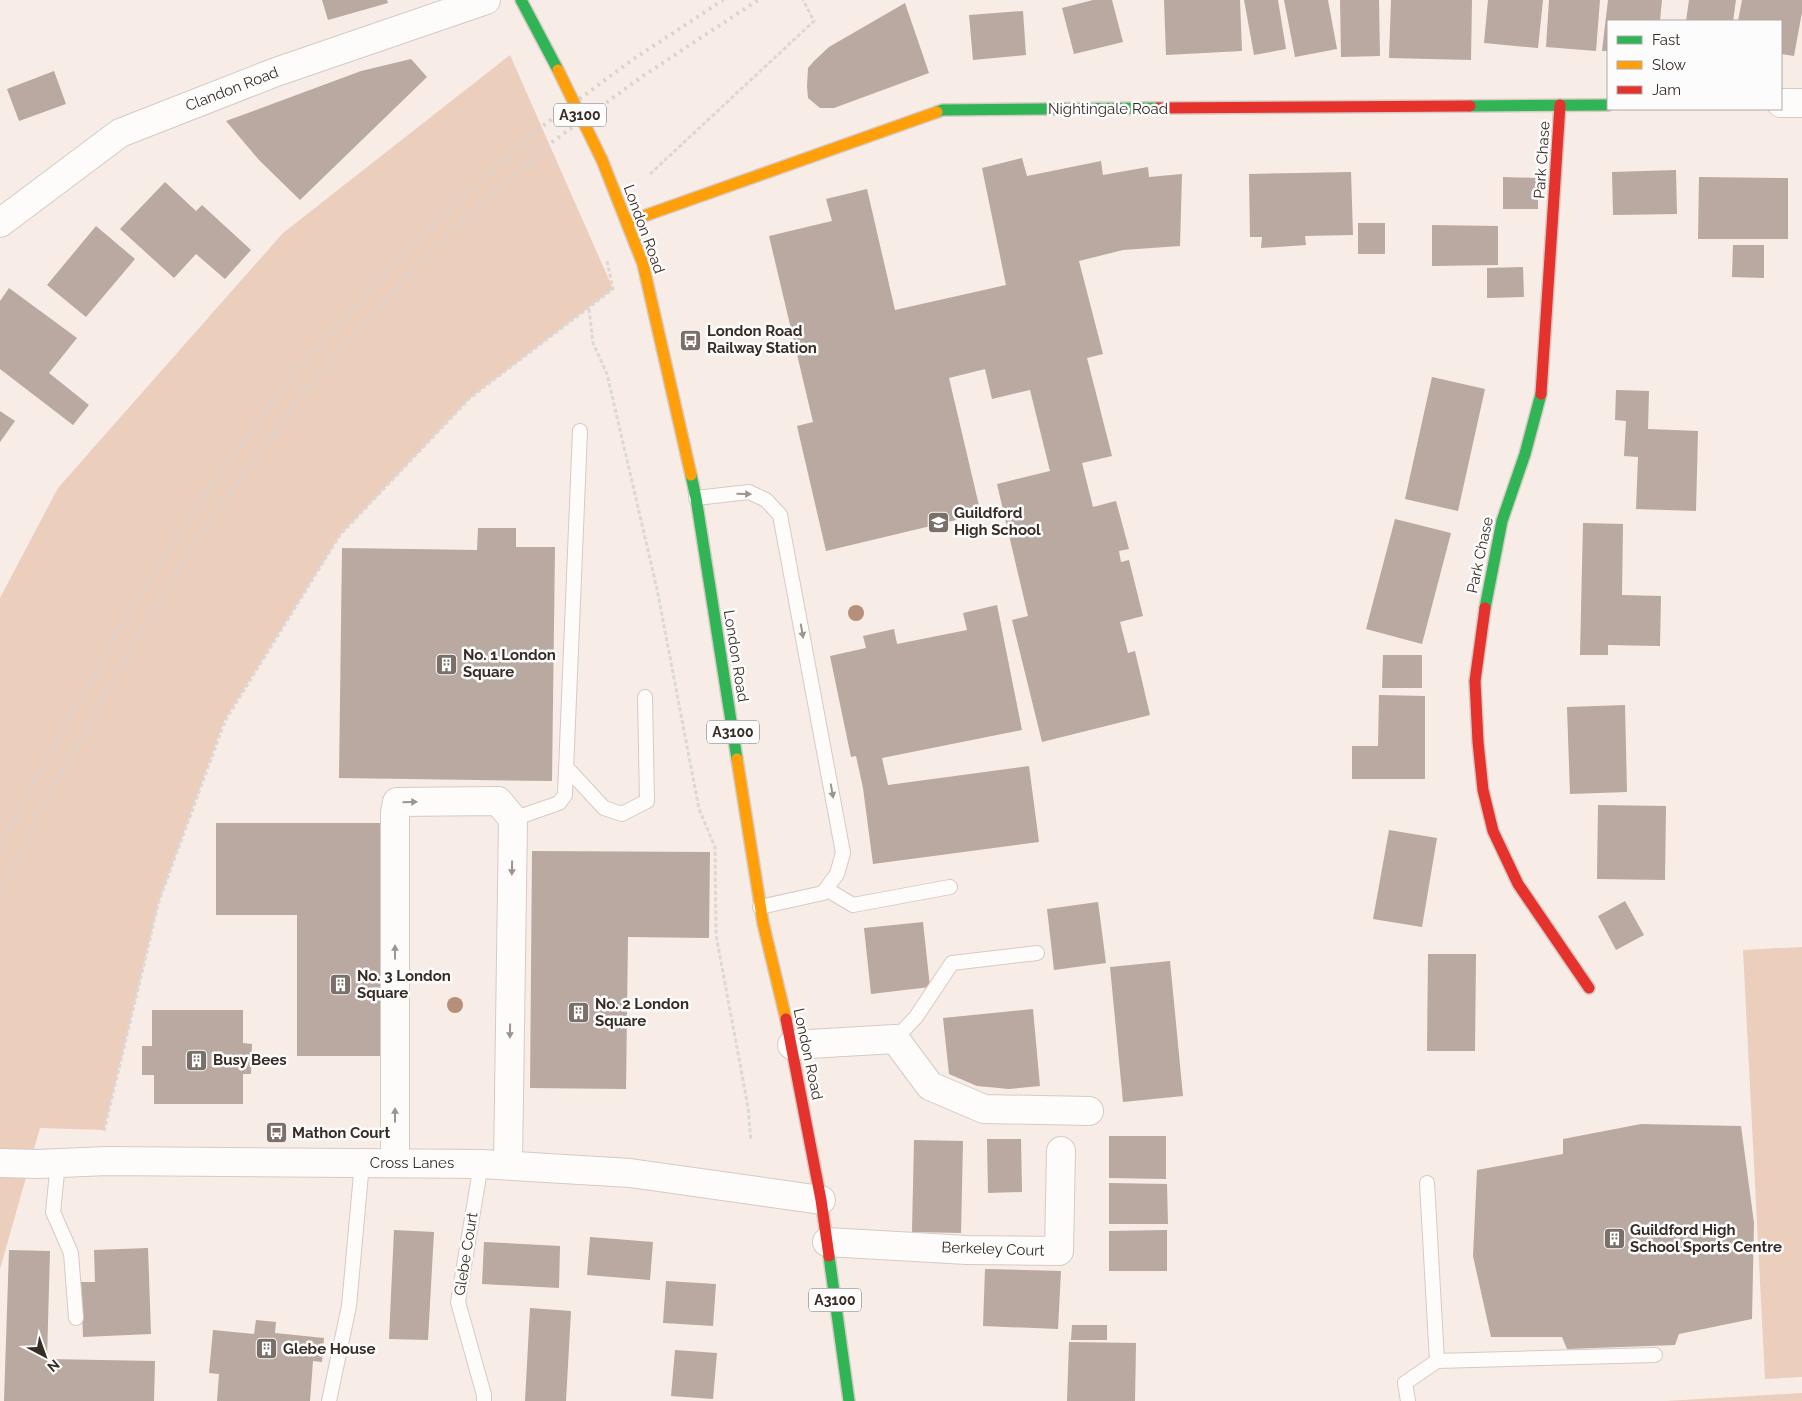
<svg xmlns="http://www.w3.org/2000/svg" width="1802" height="1401" viewBox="0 0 1802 1401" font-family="Raleway,sans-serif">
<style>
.green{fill:#eccebd}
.building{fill:#b9a9a0}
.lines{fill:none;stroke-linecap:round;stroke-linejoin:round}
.lane-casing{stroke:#d5cac4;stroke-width:16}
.street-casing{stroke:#d5cac4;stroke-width:30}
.fast-casing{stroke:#d5cac4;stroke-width:14}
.slow-casing{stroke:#d5cac4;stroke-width:14}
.jam-casing{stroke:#d5cac4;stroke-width:14}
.path{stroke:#dbd8d6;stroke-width:3;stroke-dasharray:4 2.5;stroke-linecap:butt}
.lane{stroke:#fefcfb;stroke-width:14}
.street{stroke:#fefcfb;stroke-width:28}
.fast{stroke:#30b455;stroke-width:11}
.slow{stroke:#ff9f0a;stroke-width:11}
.jam{stroke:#e5322d;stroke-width:11}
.rail{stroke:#d7d3d2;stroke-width:4;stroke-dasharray:2.5 5;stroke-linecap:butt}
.slow-bridge-casing{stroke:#d5cac4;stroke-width:14;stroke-linecap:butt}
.slow-bridge{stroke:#ff9f0a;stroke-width:11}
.tree{fill:#b58f77}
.oneway{fill:#9b9490}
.labels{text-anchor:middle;stroke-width:5;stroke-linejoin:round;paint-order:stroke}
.shield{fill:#fcfcfc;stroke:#736a66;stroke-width:1}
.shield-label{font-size:14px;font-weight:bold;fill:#382c26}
.street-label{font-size:15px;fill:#382c26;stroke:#fcfcfc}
.poi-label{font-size:15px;font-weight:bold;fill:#382c26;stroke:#fcfcfc;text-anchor:start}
</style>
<rect width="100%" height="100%" fill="#f7ece6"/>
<path class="green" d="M510,55L613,289L470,398L340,535L224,721L159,901L104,1130L40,1128L0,1269V598L58,488L283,233Z
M1802,947V1377L1765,1379L1743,950Z
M1802,1393V1401H1666Z"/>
<path class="building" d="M322,0H387L388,3L328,20Z
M1093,0H1112L1123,42L1074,54L1062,8Z
M1164,0H1240L1242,51L1166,55Z
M1244,0H1278L1286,49L1254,55Z
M1284,0H1328L1337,49L1295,57Z
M1340,0H1379L1380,56L1341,57Z
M1391,0H1472L1471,60L1389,58Z
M1488,0H1543L1538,48L1484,43Z
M1549,0H1600L1596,51L1546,47Z
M1608,0H1662L1660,21H1608V51H1602Z
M1689,0H1736L1733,21H1686Z
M1742,0H1802V12L1794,56L1781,54V21H1738Z
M905,3L929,73L834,108H820L808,98L807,86L808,68L814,61L829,47Z
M1023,11L1026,55L973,60L969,15Z
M411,59L427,77L300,200L259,160L226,121L361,71Z
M54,71L66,104L19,121L7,89Z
M1022,158L1027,176L1101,161L1103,175L1148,167L1149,177L1182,174L1180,246L1123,250L1079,261L1103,354L1087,358L1112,456L1082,463L1093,507L1116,501L1129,549L1119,551L1121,562L1129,560L1143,616L1120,622L1128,653L1135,651L1150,715L1042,742L1012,620L1028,616L997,484L1050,471L1030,390L992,399L985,369L949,378L981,514L826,551L797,426L813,422L769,236L832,221L826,199L867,189L895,310L1006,285L982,168Z
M1676,170L1677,214L1613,215L1612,172Z
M1351,172L1353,235L1305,236L1306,245L1261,248L1262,237H1250L1249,174Z
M1503,177L1538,178V209H1503Z
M1699,177L1788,178V239H1698Z
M165,182L196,211L202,205L251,250L225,279L196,254L174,278L120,229Z
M1358,223H1385V254H1358Z
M1432,225L1498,226V265L1432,266Z
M96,226L135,259L86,317L47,285Z
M1733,245H1764V278L1732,277Z
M1523,267L1524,297L1487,298V268Z
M9,288L77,338L49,373L89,405L73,425L0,369V301Z
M1432,377L1485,389L1458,511L1405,499Z
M1616,390L1649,391L1648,429L1698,431L1696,511L1636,509L1638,457L1624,456L1626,421L1615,420Z
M0,411L15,421L0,442Z
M1395,519L1451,533L1422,644L1366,629Z
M1583,523L1623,524L1622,595L1661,596L1660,646L1608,645V655H1580Z
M478,528H516V547H555L552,781L339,778L342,548L477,550Z
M997,605L1022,730L882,758L888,785L1029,766L1039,842L873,864L863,788L856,756L851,757L830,656L866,648L863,636L894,629L897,644L967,630L963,613Z
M1383,655H1422V688H1382Z
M1379,695L1425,696V779H1352V746H1378Z
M1625,705L1627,792L1570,794L1567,707Z
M1598,805L1666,806L1665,880L1597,879Z
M216,823H385L384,1056H297V915H216Z
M1389,830L1437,838L1422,927L1373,919Z
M532,851L710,852L709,938L628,937L626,1089L530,1088Z
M1625,901L1644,935L1616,950L1598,916Z
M1098,902L1106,963L1054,970L1047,909Z
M923,922L930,987L871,994L864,928Z
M1428,954H1476L1475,1051H1427Z
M1170,961L1183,1096L1123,1102L1110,967Z
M1033,1009L1040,1086L1009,1089L977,1086L949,1074L943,1018Z
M152,1010H243V1043L252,1044L251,1074H243V1104H154V1075H142V1046H152Z
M1641,1124L1741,1126L1754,1223L1752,1319L1679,1334L1675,1345L1567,1349L1562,1337H1491L1473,1256L1477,1170L1563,1154V1139Z
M1109,1136H1166V1179L1109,1178Z
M987,1139H1021L1022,1192L988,1193Z
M914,1140L963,1141L961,1233L912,1232Z
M1109,1183L1167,1184L1168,1224H1109Z
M394,1230L434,1232L428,1340L389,1339Z
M1167,1230V1271H1109V1231Z
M590,1237L653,1242L650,1280L587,1275Z
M484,1242L560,1246L559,1288L482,1284Z
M148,1248L151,1334L83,1337L81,1282H95L94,1250Z
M9,1250L50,1251L47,1359L155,1361L154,1401H4Z
M985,1269L1061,1271L1058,1329L983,1326Z
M666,1281L716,1284L713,1326L663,1323Z
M530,1308L571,1311L566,1401H525Z
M256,1320L276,1322L275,1333L324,1338L322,1362L313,1361L310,1401H217L219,1374L209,1373L213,1330L254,1334Z
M1072,1325H1107V1340H1071Z
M1069,1342L1136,1343L1135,1401H1067Z
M675,1350L717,1353L713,1399L671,1396Z"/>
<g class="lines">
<defs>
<path id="lane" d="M696,498L749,492L766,500L780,515L843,853L837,874L823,893L760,907
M566,767L604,808L622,814L647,801L645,697
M513,819L559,803L565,795L580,431
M826,889L853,905L950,887
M895,1039L916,1017L952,963L1037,953
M58,1163L53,1212L71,1253L76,1318
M481,1164L458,1302L484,1395V1401
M1427,1183L1437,1361
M329,1401L349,1306L362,1163
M1408,1401L1405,1383L1437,1361L1655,1355"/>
<path id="street" d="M1781,103H1802
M0,223L120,133L276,72L486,0
M792,1045L895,1039L930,1086L984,1109L1089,1111
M0,1163L38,1164L107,1161L481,1164L630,1173L821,1200
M395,1163V813L397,802L498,801L513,819L508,1165
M827,1242L967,1250L1059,1251L1061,1151"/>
<path id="fast" d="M521,0L558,70
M1470,106L1608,105
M937,112L942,110L1158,108
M691,475L696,498L737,759
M1485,608L1502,521L1525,454L1541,394
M829,1256L849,1401"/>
<path id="slow" d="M602,160L643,264L691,475
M627,222L937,112
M737,759L763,923L786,1019"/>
<path id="jam" d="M1158,108L1470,106
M1541,394L1560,105
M1485,608L1475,681L1478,742L1483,790L1493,831L1518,884L1589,988
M786,1019L821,1200L829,1256"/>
</defs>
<use href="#lane" class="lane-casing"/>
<use href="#street" class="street-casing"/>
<use href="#fast" class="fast-casing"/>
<use href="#slow" class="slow-casing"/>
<use href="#jam" class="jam-casing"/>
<path class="path" d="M650,174L814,21L803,0
M589,309L593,343L607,374L657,589L699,809L715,847L716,935L748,1107L751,1141
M104,1131L159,901L225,721L340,535L470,398L613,289L607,261"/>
<use href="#lane" class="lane"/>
<use href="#street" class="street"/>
<use href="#fast" class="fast"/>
<use href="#slow" class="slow"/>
<use href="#jam" class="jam"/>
<path class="rail" d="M0,852L18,811L109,647L192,512L292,376L413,242L536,131L632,60L723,0
M0,899L35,820L126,657L208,523L307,388L426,255L548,145L643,76L758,0"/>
<defs>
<path id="slow-bridge" d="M558,70L602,160"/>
</defs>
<use href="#slow-bridge" class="slow-bridge-casing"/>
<use href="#slow-bridge" class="slow-bridge"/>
</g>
<g class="tree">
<circle cx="856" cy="613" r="8"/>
<circle cx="455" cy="1005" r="8"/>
</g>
<defs><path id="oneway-solid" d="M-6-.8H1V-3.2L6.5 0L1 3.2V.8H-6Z" transform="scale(1.25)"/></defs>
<g class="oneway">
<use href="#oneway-solid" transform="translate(744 494) rotate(2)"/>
<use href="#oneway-solid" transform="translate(802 631) rotate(80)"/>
<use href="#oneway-solid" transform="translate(832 791) rotate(80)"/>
<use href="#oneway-solid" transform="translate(410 802) rotate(-1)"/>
<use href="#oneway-solid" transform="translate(512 868) rotate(91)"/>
<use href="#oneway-solid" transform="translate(395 952) rotate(-90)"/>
<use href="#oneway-solid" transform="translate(510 1031) rotate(91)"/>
<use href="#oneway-solid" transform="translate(395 1115) rotate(-90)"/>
</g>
<defs>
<symbol id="bus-square" viewBox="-11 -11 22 22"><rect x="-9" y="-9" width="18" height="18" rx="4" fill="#7b6f69" stroke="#fcfcfc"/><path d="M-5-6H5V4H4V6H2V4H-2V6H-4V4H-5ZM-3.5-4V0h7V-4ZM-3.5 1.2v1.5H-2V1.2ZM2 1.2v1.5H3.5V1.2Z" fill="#fff"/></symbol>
<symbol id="school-square" viewBox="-11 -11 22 22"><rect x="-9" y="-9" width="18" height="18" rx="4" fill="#7b6f69" stroke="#fcfcfc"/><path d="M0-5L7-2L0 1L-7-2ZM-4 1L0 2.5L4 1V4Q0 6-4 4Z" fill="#fff"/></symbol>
<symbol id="building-square" viewBox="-11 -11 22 22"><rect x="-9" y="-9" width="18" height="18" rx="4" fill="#7b6f69" stroke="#fcfcfc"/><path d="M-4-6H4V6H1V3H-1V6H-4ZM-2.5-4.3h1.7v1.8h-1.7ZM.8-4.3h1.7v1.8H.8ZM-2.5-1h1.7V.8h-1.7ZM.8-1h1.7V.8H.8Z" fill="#fff"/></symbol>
</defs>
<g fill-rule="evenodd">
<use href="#bus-square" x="678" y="328" width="25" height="25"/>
<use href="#school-square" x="926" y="510" width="25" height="25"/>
<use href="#building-square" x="434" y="652" width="25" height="25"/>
<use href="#building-square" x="328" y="972" width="25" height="25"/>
<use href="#building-square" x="566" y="1000" width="25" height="25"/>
<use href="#building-square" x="184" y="1048" width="25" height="25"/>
<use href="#bus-square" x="264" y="1120" width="25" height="25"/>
<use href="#building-square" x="1602" y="1226" width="25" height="25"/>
<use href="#building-square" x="254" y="1336" width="25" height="25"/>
</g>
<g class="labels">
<g class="shield">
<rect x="554" y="103.5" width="52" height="23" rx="4"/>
<rect x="707" y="720.5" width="52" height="23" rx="4"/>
<rect x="809" y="1288.5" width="52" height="23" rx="4"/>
</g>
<g class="shield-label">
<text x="580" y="120">A3100</text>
<text x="733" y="737">A3100</text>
<text x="835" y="1305">A3100</text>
</g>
<g class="street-label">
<text transform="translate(232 89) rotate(-21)" y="5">Clandon Road</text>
<text x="1108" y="114">Nightingale Road</text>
<text transform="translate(1542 160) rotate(-86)" y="5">Park Chase</text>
<text transform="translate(644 229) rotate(70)" y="5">London Road</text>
<text transform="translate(1480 555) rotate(-78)" y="5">Park Chase</text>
<text transform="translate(736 656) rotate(81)" y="5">London Road</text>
<text transform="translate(808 1054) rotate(78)" y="5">London Road</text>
<text x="412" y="1168">Cross Lanes</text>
<text transform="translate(993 1249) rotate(2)" y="5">Berkeley Court</text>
<text transform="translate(466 1254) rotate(-81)" y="5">Glebe Court</text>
</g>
<g class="poi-label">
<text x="707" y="336">London Road<tspan x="707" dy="17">Railway Station</tspan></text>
<text x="954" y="518">Guildford<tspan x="954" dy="17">High School</tspan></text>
<text x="463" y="660">No. 1 London<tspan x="463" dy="17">Square</tspan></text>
<text x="357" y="981">No. 3 London<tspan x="357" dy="17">Square</tspan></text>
<text x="595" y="1009">No. 2 London<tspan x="595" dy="17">Square</tspan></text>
<text x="213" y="1065">Busy Bees</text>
<text x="292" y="1138">Mathon Court</text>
<text x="1630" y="1235">Guildford High<tspan x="1630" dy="17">School Sports Centre</tspan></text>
<text x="283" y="1354">Glebe House</text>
</g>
</g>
<rect x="1607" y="20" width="175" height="90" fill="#fcfcfc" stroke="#aea9a6"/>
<rect x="1617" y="36" width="25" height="8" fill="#30b455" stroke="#aea9a6"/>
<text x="1652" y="45" font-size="15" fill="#382c26">Fast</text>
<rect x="1617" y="61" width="25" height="8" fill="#ff9f0a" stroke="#aea9a6"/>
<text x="1652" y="70" font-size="15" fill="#382c26">Slow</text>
<rect x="1617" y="86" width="25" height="8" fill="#e5322d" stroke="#aea9a6"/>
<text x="1652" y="95" font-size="15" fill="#382c26">Jam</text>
<g transform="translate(45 1356) rotate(139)" stroke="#fcfcfc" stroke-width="4" paint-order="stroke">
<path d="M0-4L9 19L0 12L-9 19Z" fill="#382c26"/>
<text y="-8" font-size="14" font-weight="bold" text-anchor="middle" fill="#382c26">N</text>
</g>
</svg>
